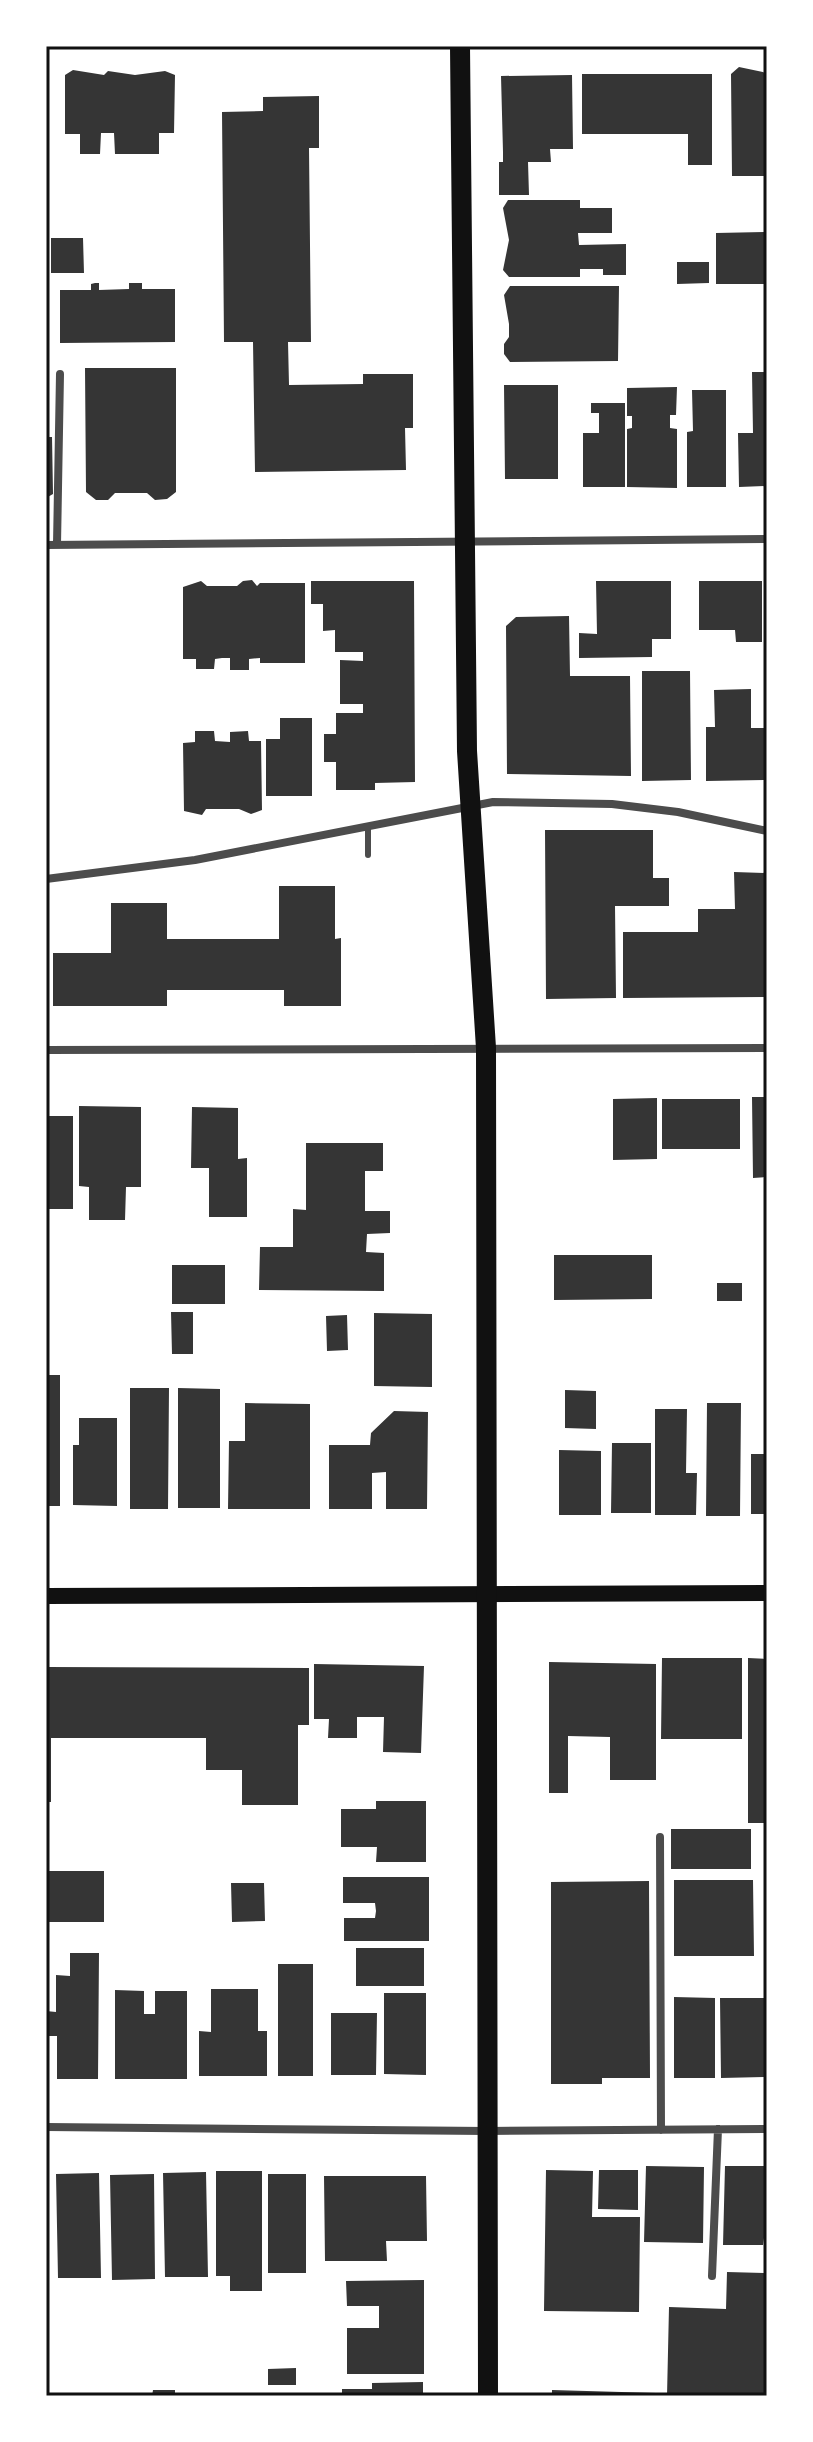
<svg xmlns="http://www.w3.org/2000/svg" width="813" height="2442" viewBox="0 0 813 2442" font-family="Arial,sans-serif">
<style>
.building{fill:#353535}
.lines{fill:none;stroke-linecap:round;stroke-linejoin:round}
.service{stroke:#4c4c4c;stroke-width:6}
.minor{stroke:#4c4c4c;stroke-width:8}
.secondary{stroke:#111;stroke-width:16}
.primary{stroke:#111;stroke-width:20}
.neatline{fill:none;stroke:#111;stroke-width:3}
</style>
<rect width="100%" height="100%" fill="#fff"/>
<path class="building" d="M739,67L767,73V176H732L731,74Z
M73,70L104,75L108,71L135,75L165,71L175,75L174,133H159V154H115L114,133H101L100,154H80V134H65V75Z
M582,74H712V165H688V134H582Z
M572,75L573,149H550L551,162H528L529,195H499V162H503V152L501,76Z
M319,96V148H309L311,342H288L289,385L363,384V374H413V428H405L406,470L255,472L253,342H224L222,112L263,111V97Z
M508,200H580V208H612V233H578L579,245L626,244V275H603V269H580V277H509L503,270L509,240L503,208Z
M766,232V284H716V233Z
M51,238H83L84,273H51Z
M677,262H709V283L677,284Z
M95,283H99V290L129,289V283H142V289H175V342L60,343V290H91V284Z
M510,286H619L618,361L510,362L504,354V344L509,337V324L504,295Z
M85,368H176V492L167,499L155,500L147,493H115L108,500H96L86,492Z
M752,372H767V486L739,487L738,433H753Z
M504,385H558V479H505Z
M677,387L676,415H670V428L677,429V488L627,487V429L632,428V416H627V388Z
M692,390H726V487H687V432L693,431Z
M591,403H625V487H583V433H599V413H591Z
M46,437H52L53,494L46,498Z
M252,580L257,586L260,583H305V663H260V658L249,659V670H230V658H222L215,659L214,669H196V659H183V587L201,581L207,586H237L243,581Z
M311,581H414L415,782L375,783V790H336V762H324V734H336V713H363V704H340V660L363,661V652H335V630L323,631V604H311Z
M596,581H671V639H652V657L579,658V633L597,634Z
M699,581H762V642H736L735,630H699Z
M569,616L570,676H630L631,776L507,774L506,626L516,617Z
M642,671H690L691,780L642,781Z
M751,689V728H767V780L706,781V727H715L714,690Z
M280,718H312V796H266V739H280Z
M195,731H214L215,741L230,742V732L248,731L249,741H261L262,810L251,814L239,809H206L202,815L184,811L183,743L195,742Z
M545,830H653V878H669V906H615L616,998L546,999Z
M734,872L767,873V997L623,998V932H698V909H735Z
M279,886H335V939L341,938V1006H284V990H167V1006H53V953H111V903H167V939H279Z
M752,1097H767V1177L753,1178Z
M657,1098V1159L613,1160V1099Z
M662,1099H740V1149H662Z
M79,1106L141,1107V1187H126L125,1220H89V1187L79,1186Z
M192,1107L238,1108V1159L247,1158V1217H209V1168H191Z
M46,1116H73V1209H46Z
M306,1143H383V1171H365V1211H390V1233L367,1234L366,1252L384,1253V1291L259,1290L260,1247H293V1209L306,1210Z
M554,1255H652V1299L554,1300Z
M172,1265H225V1304H172Z
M717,1283H742V1301H717Z
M171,1312H193V1354H172Z
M374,1313L432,1314V1387L374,1386Z
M347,1315L348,1350L327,1351L326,1316Z
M46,1375H60V1506H46Z
M130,1388H169L168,1509H130Z
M178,1388L220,1389V1508H178Z
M565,1390L596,1391V1429L565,1428Z
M245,1403L310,1404V1509H228L229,1441H245Z
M707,1403H741L740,1516H706Z
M655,1409H687L686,1473H697L696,1515H655Z
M394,1411L428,1412L427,1509H386V1472L372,1473V1509H329V1445H370L371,1433Z
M79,1418H117V1506L73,1505V1445H79Z
M612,1443H651V1513H611Z
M559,1450L601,1451V1515H559Z
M751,1454H767V1514H751Z
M662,1658H742V1739H661Z
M748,1658L767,1659V1823H748Z
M549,1662L656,1664V1780H610V1737L568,1736V1793H549Z
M314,1664L424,1666L421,1753L383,1752L384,1717H357V1738H328L329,1719H314Z
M46,1667L309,1668V1725H298V1805H242V1770H206V1738H51V1802H46Z
M376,1801H426V1862H376L377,1847H341V1809H376Z
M671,1829H751V1869H671Z
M46,1871H104V1922H46Z
M343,1877H429V1941H344V1918H375L376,1911L375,1903H343Z
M674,1880H753L754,1956H674Z
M649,1881L650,2078H602V2084H551V1882Z
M231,1883H264L265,1921L232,1922Z
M356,1948H424V1986H356Z
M70,1953H99L98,2079H57V2036H46V2011L56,2012V1975L70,1976Z
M278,1964H313V2076H278Z
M211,1989H258V2031H267V2076H199V2031L211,2032Z
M115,1990L144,1991V2014H155V1991H187V2079H115Z
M384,1993H426V2075L384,2074Z
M674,1997L715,1998V2078H674Z
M720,1998H767V2077L721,2078Z
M331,2013H377L376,2075H331Z
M646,2166L704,2167L703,2243L644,2242Z
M725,2166H767V2238H764L763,2245H723Z
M546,2170L593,2171L592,2217H640L639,2312L544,2311Z
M599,2170H638V2210L598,2209Z
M216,2171H262V2291H230V2276H216Z
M206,2172L208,2277H165L163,2173Z
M99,2173L101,2278H58L56,2174Z
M154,2174L155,2279L112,2280L110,2175Z
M268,2174H306V2273H268Z
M324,2176H426L427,2241H386L387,2261H325Z
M727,2272L767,2273V2396H667L669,2307L726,2309Z
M424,2280V2374H347V2328H379V2306H347L346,2281Z
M296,2368V2385H268V2369Z
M423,2382V2396H342V2389H372V2383Z
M153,2390H175V2396H152Z
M552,2390L656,2393V2396H552Z"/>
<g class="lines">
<path class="service" d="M368,855V826"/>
<path class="minor" d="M46,545L767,539
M57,545L60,374
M46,879L195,860L493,802L612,804L678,812L767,831
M46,1050L767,1048
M660,1837L661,2130
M46,2127L487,2131L767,2129
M712,2276L718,2129"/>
<path class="secondary" d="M46,1596L767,1593"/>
<path class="primary" d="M460,46L467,751L486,1048L488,2396"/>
</g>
<rect width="813" height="2442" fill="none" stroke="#ffffff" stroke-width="96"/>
<rect x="48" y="48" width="717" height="2346" class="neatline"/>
</svg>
